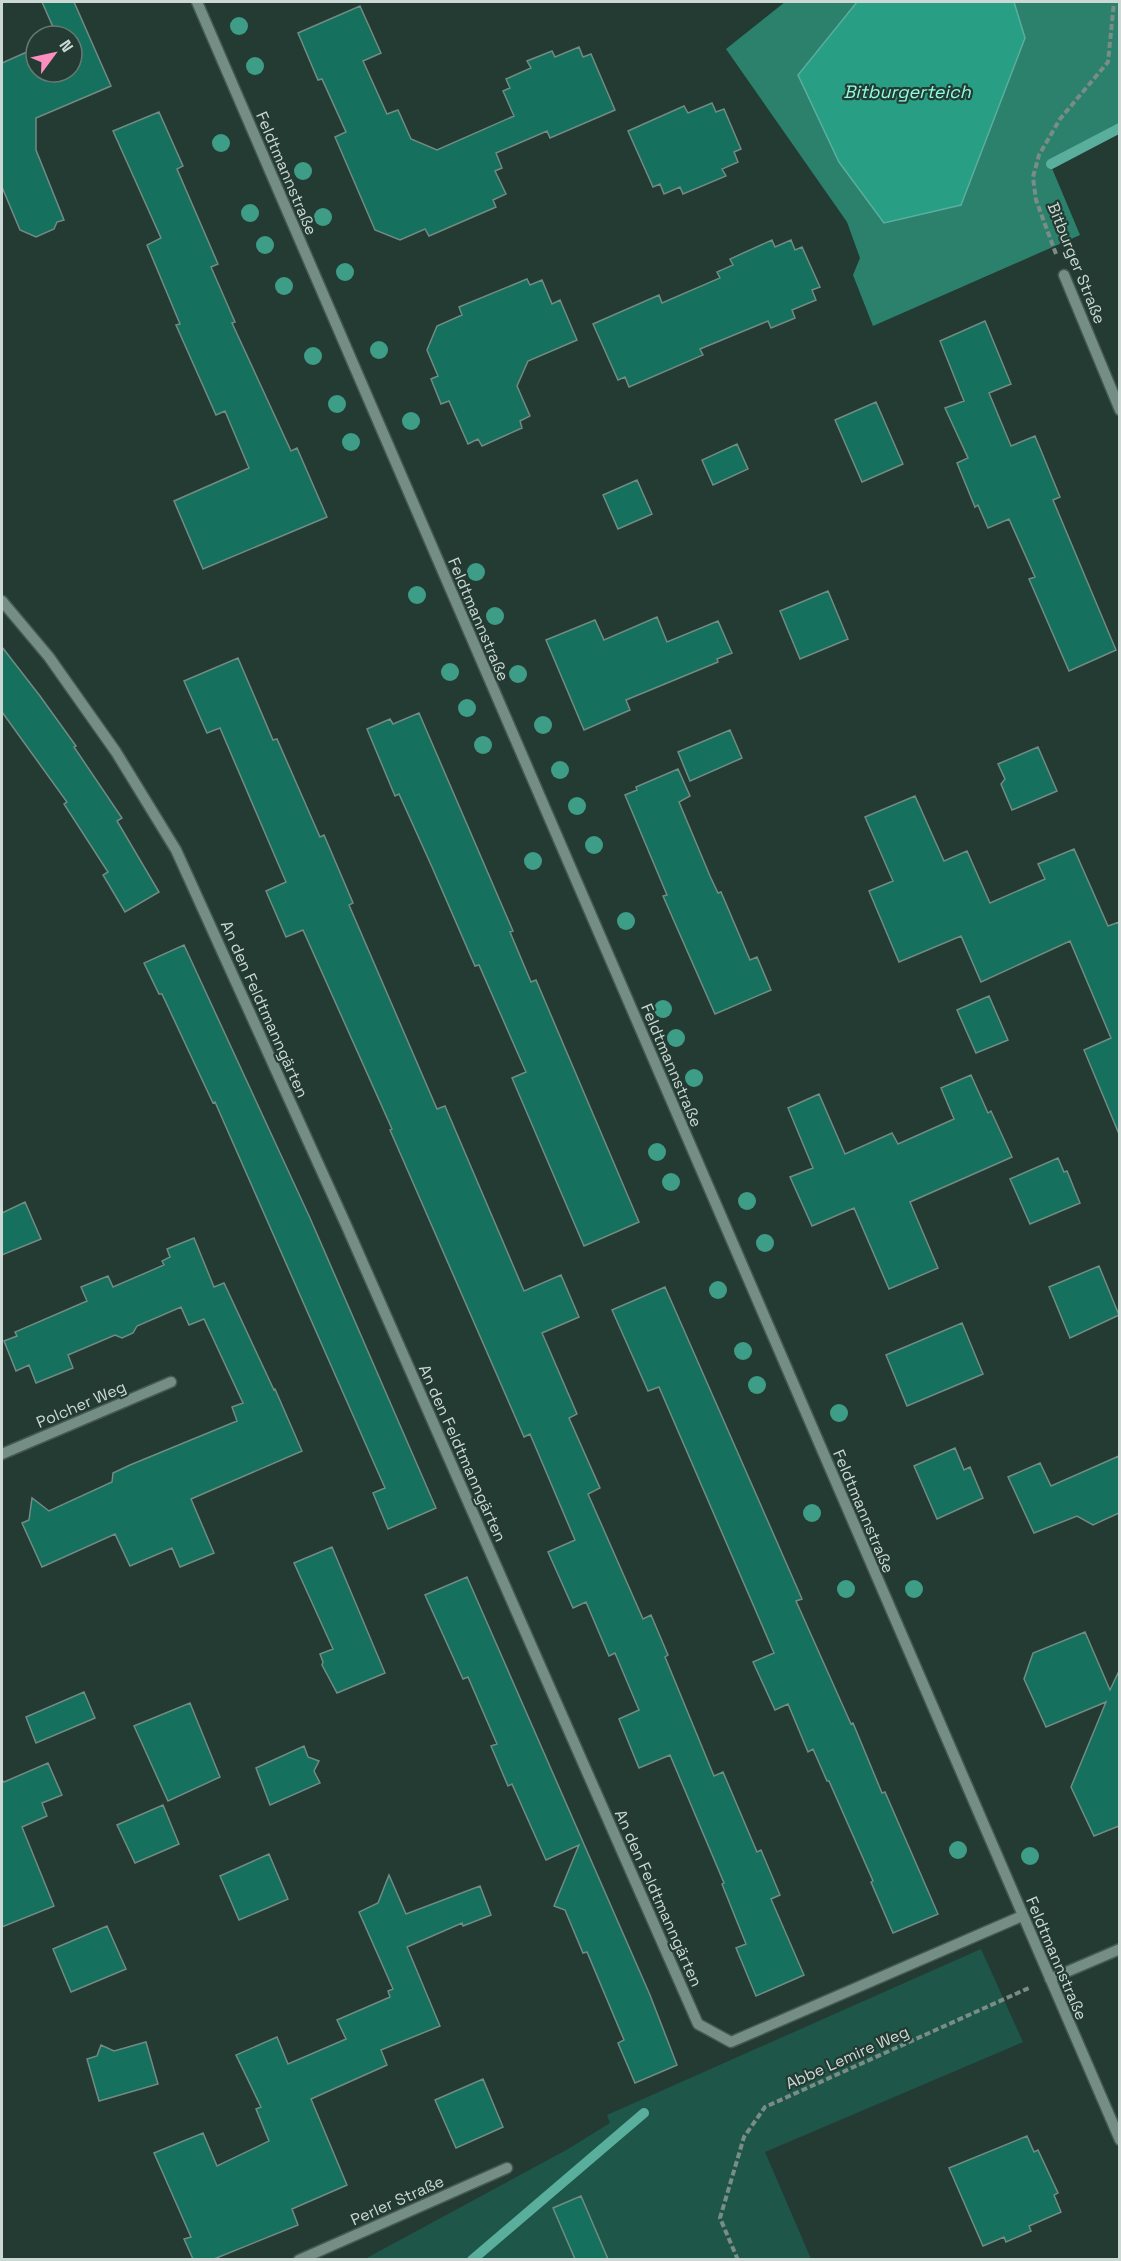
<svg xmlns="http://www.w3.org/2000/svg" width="1121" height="2261" viewBox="0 0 1121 2261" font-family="'Space Grotesk',sans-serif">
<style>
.green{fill:#1e5749}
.forest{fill:#2c816d}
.water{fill:#289e84;stroke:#59af9c;stroke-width:1.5}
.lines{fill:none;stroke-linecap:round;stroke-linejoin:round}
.stream{stroke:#59af9c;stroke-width:10}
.building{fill:#15705d;stroke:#728b83;stroke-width:1.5}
.minor-casing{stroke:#455953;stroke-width:13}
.path{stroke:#7a8c86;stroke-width:4;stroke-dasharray:6 3;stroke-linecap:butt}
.minor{stroke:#748d85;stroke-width:10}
.tree{fill:#3e9d86}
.labels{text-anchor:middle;stroke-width:4.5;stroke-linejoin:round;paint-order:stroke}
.street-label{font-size:16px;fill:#cbd8d3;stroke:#243b34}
.water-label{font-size:18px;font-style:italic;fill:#8ffddf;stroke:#243b34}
</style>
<rect width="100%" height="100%" fill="#243b34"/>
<path class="green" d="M981,1949L1023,2042L765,2152L811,2259L363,2260L568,2149L610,2123L607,2115Z"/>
<path class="forest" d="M785,2H857L798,75L961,205L1025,38L1014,2H1119V134L1051,166L1080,235L873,326L853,275L860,258L847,222L726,49Z"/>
<path class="water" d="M857,2H1014L1025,38L961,205L884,223L839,162L798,75Z"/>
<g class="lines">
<path class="stream" d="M1051,164L1120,128
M472,2260L644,2113"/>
</g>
<path class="building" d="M42,2H74L111,86L36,118V150L64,220L57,222L54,229L36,237L20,230L2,187V63L36,48V72H72V36H57Z
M360,6L381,53L363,61L387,114L398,110L411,139L437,150L514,116L503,91L510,88L506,79L531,68L527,61L552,51L555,57L579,47L583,57L591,54L615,110L550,138L547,131L496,153L502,168L495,171L506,194L493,200L496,207L429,236L425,229L400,240L375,230L335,137L346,132L322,79L318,80L298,33Z
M712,103L716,112L724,109L741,149L734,152L738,162L722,169L726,176L683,194L680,187L664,194L660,184L653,187L628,131L684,106L688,113Z
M159,112L183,166L177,169L218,264L211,267L235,322L232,323L291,451L297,448L327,517L203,569L174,501L249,468L225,411L216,415L176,325L180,324L147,245L161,238L113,131Z
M772,240L775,247L791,240L795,250L802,247L820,287L812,290L816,300L792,310L795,318L771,328L768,321L700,349L703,355L629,387L625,377L618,380L593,324L659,295L662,303L720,278L717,272L733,265L730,259Z
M527,279L530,285L542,280L552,304L560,300L577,340L528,361L517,386L530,416L520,421L522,428L482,446L478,439L468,444L449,401L441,404L431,379L438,376L427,350L437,326L462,315L459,307Z
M985,321L1011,384L989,393L1011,446L1035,436L1060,497L1053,500L1116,650L1069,671L1029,579L1035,577L1009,519L988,528L978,505L975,507L957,463L968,458L945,408L964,401L940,341Z
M876,402L903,464L862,482L835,420Z
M737,444L748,469L713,485L702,460Z
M637,480L652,514L618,529L603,495Z
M828,591L848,639L800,659L780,611Z
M657,617L667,642L718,621L732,653L717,659L718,662L626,700L630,710L584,730L546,640L595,620L604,640Z
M2,647L40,696L76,746L74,747L122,818L117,821L159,892L125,912L103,875L108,872L64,804L67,802L2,712Z
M238,658L273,740L277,739L320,837L324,835L353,903L349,905L437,1109L445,1106L524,1291L561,1275L579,1317L542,1333L577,1414L569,1418L600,1488L588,1494L643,1619L651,1615L668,1655L665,1657L714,1776L723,1772L757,1852L761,1850L780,1895L771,1899L804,1975L756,1996L736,1948L746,1944L722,1884L724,1883L670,1755L639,1768L619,1719L639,1710L615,1653L609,1656L586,1602L573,1608L548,1552L575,1540L530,1434L524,1437L404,1162L390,1130L392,1129L303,930L286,937L266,891L286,882L220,728L207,733L184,681Z
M419,713L513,931L510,932L531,982L536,980L639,1222L584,1246L512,1078L526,1072L479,965L475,966L432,867L399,794L395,796L367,729L390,719L393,724Z
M730,730L742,758L690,781L678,752Z
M1038,747L1057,791L1012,810L1001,784L1005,779L998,764Z
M678,769L690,796L679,802L710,876L718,893L721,892L750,960L757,957L771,990L715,1014L663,896L667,895L625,795L637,790L636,787Z
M915,796L944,861L967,851L990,903L1045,879L1038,864L1074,849L1108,926L1119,922V1134L1084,1050L1111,1038L1070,941L981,982L961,936L899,962L869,891L893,881L865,817Z
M184,945L310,1218L436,1508L388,1529L373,1493L385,1488L215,1102L213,1103L162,994H159L144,963Z
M989,996L1008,1040L976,1053L957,1010Z
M971,1075L988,1113L991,1111L1012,1157L910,1202L938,1268L889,1289L854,1208L812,1226L790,1177L813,1168L788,1108L819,1094L845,1154L892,1133L898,1144L954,1119L941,1088Z
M1058,1158L1064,1172L1067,1171L1080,1203L1030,1224L1010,1179Z
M25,1202L41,1239L2,1255V1213Z
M194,1238L214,1287L224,1283L274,1390L275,1389L302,1451L191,1499L214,1553L180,1567L172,1548L130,1566L115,1534L42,1567L22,1523L29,1520L32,1498L49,1511L112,1482L113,1473L130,1465L237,1421L232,1407L243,1403L204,1319L189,1325L181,1307L137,1326L133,1333L122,1338L115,1335L68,1355L73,1368L36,1383L29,1365L16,1371L4,1341L17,1336L15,1332L87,1301L81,1287L108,1276L113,1287L164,1265L162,1261L170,1257L167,1249Z
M1099,1266L1119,1315L1070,1338L1049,1287Z
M665,1287L802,1599L796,1601L851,1724L853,1723L882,1793L885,1792L938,1914L893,1933L871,1882L873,1881L829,1781H827L813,1749L808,1752L788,1704L775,1710L753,1662L774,1653L659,1387L648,1391L612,1310Z
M962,1323L983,1374L907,1406L886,1355Z
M955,1448L964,1470L970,1467L983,1498L937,1519L914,1466Z
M1119,1456V1513L1093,1525L1077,1516L1034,1533L1008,1477L1040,1463L1051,1486Z
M332,1547L385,1673L337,1693L322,1665L323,1662L320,1654L333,1649L294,1563Z
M467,1577L650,1995L677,2065L635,2083L618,2043L624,2040L587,1952L583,1953L565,1910L554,1906L579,1845L546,1860L512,1784L508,1786L491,1746L497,1744L468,1677L463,1679L425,1595Z
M1085,1632L1110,1690L1119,1671V1826L1094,1836L1071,1787L1106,1702L1046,1727L1024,1679L1033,1653Z
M84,1692L95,1718L36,1743L26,1717Z
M190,1703L220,1777L168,1801L134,1726Z
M304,1746L308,1757L319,1761L314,1771L320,1783L270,1805L256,1768Z
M48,1763L62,1795L42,1803L47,1816L22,1827L54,1906L2,1927V1780L4,1782Z
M163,1805L179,1844L135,1863L117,1825Z
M269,1854L288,1899L239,1920L220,1876Z
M389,1875L406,1914L480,1886L491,1915L463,1926L462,1923L407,1947L440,2026L381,2050L387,2065L311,2099L347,2185L292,2209L298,2225L214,2259H193L184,2239L191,2237L154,2153L203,2133L217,2166L269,2141L256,2109L261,2107L236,2055L277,2037L288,2064L346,2039L337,2020L390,1997L388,1991L393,1989L359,1912L378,1903Z
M107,1926L126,1969L71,1992L53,1949Z
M146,2042L158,2084L99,2101L87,2059L97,2056L101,2045L114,2051Z
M483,2079L503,2127L456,2148L435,2100Z
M1027,2136L1034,2152L1038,2150L1058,2193L1054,2195L1061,2212L1029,2226L1031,2231L1006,2242L1004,2237L983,2246L949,2168Z
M581,2196L608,2259H575L553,2208Z"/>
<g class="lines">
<defs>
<path id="minor" d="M197,2L1120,2140
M1064,275L1120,410
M2,601L49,657L116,752L176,850L347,1227L698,2024L731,2042L1022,1916
M2,1454L171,1382
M1050,1979L1120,1949
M299,2260L507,2168"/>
</defs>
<use href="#minor" class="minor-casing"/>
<path class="path" d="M1056,254L1036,200L1033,177L1039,155L1060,119L1108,62L1114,2
M738,2260L720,2218L744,2137L765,2107L1031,1987"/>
<use href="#minor" class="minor"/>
</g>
<g class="tree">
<circle cx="239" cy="26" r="9"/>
<circle cx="255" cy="66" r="9"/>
<circle cx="221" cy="143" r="9"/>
<circle cx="303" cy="171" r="9"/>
<circle cx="250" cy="213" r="9"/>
<circle cx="323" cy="217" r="9"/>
<circle cx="265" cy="245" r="9"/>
<circle cx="345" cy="272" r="9"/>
<circle cx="284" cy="286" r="9"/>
<circle cx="379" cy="350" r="9"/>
<circle cx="313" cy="356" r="9"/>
<circle cx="337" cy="404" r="9"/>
<circle cx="411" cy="421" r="9"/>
<circle cx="351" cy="442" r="9"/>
<circle cx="476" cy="572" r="9"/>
<circle cx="417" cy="595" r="9"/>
<circle cx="495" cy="616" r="9"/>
<circle cx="450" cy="672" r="9"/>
<circle cx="518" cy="674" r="9"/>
<circle cx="467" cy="708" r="9"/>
<circle cx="543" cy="725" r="9"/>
<circle cx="483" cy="745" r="9"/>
<circle cx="560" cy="770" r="9"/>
<circle cx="577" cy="806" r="9"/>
<circle cx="594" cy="845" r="9"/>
<circle cx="533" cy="861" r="9"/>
<circle cx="626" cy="921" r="9"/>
<circle cx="663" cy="1009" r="9"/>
<circle cx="676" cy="1038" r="9"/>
<circle cx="694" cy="1078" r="9"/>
<circle cx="657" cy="1152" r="9"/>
<circle cx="671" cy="1182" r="9"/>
<circle cx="747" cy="1201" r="9"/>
<circle cx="765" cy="1243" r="9"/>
<circle cx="718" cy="1290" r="9"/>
<circle cx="743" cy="1351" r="9"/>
<circle cx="757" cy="1385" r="9"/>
<circle cx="839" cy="1413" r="9"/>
<circle cx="812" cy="1513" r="9"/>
<circle cx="846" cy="1589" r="9"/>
<circle cx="914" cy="1589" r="9"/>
<circle cx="958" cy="1850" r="9"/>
<circle cx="1030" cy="1856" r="9"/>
</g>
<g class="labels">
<g class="street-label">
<text transform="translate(287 173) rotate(67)" y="6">Feldtmannstraße</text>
<text transform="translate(1077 263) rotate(68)" y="6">Bitburger Straße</text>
<text transform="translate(479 619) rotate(67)" y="6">Feldtmannstraße</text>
<text transform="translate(265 1009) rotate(66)" y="6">An den Feldtmanngärten</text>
<text transform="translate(672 1065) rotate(67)" y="6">Feldtmannstraße</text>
<text transform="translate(81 1404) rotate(-23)" y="6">Polcher Weg</text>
<text transform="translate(463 1453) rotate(66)" y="6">An den Feldtmanngärten</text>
<text transform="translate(864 1511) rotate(67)" y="6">Feldtmannstraße</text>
<text transform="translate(659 1898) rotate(66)" y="6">An den Feldtmanngärten</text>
<text transform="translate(1057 1958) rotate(67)" y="6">Feldtmannstraße</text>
<text transform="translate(847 2057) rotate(-24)" y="6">Abbe Lemire Weg</text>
<text transform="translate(397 2200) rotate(-24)" y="6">Perler Straße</text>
</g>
<g class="water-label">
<text x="907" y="98">Bitburgerteich</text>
</g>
</g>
<rect width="1121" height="2261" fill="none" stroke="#cbd8d3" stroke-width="6"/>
<g transform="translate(54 54) rotate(57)"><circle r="28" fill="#243b34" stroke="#677a74" stroke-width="1.5"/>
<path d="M0-4.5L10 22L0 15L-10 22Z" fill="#fe8ebd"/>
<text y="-9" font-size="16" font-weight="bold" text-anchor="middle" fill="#cbd8d3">N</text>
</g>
</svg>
